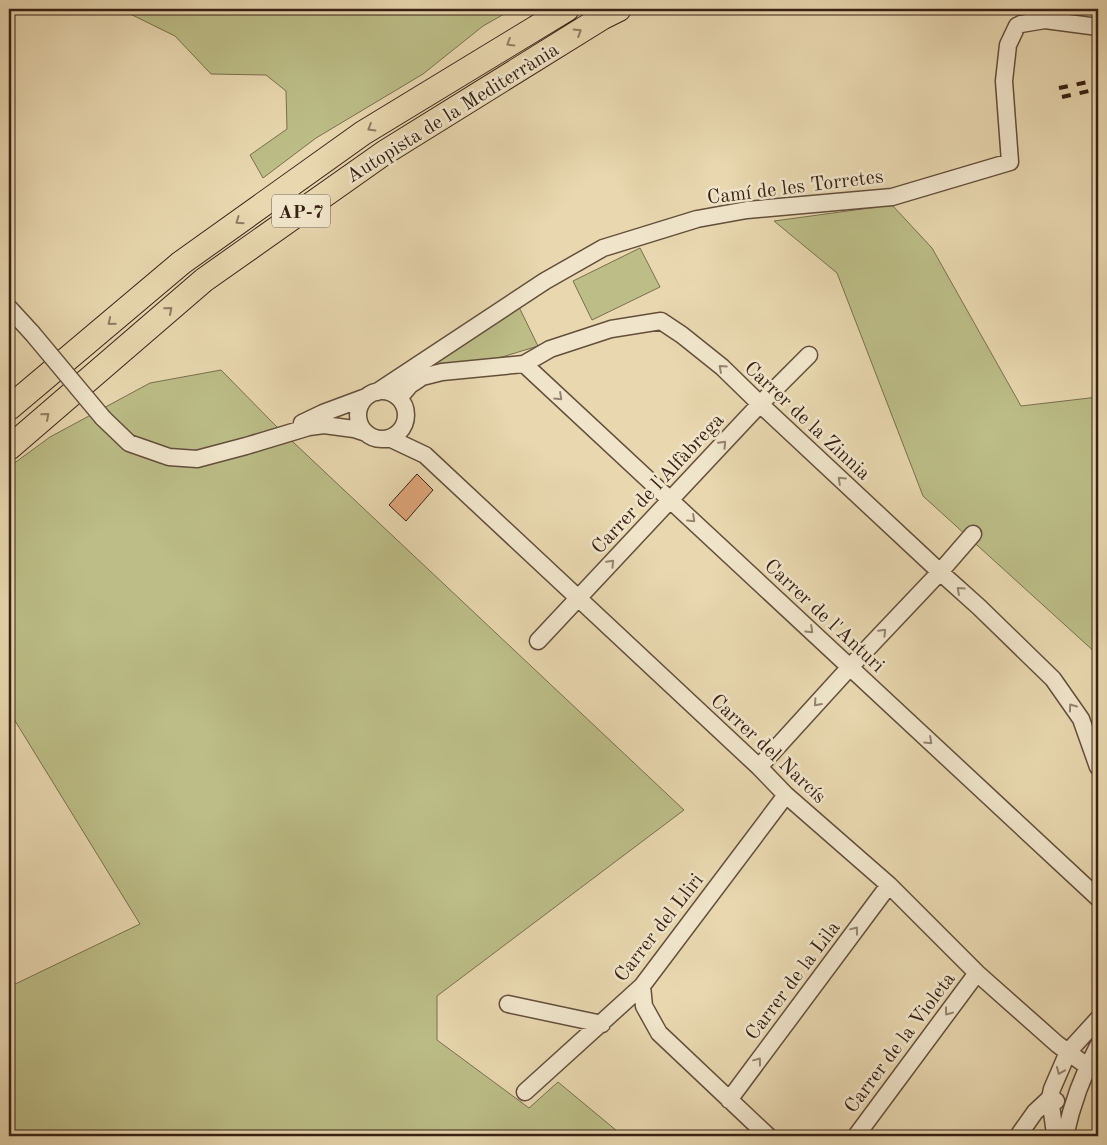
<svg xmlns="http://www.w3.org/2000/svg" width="1107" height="1145" viewBox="0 0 1107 1145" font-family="'Old Standard TT',serif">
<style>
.green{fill:#bcbd87;stroke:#7a6f4e}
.building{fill:#dfa57a;stroke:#382115}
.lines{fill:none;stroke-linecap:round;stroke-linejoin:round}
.minor-casing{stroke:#644e3c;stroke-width:19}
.highway-casing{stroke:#382115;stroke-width:26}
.minor{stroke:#f0e5cb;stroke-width:16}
.highway{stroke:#e8d7af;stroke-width:24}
.rail{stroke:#382115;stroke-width:4;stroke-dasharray:9 9;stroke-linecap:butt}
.minor-bridge-casing{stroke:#644e3c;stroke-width:19;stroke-linecap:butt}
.minor-bridge{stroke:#f0e5cb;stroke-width:16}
.oneway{stroke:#907c62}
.oneway2{stroke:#948370}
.labels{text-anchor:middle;stroke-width:5;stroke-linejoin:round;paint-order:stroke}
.shield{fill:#f0e5cb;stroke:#6f5c4c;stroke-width:1}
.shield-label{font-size:19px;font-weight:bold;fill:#382115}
.street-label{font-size:20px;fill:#382115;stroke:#f0e5cb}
</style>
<rect width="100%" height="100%" fill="#e8d7af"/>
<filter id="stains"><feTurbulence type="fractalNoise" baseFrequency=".004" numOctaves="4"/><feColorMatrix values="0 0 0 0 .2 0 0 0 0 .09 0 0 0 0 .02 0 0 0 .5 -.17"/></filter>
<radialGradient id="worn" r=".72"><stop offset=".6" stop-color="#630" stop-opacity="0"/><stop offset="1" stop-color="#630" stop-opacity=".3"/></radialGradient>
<path class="green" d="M120,9H513L483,26L423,74L316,138L263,178L250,155L287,129L286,91L266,75L211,74L175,36Z
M892,205L932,248L1021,406L1098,397V655L923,496L837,273L774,221Z
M640,248L660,287L592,320L573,281Z
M518,305L538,346L502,357L437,374L434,353Z
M221,370L276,426L684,810L437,996V1040L529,1108L558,1082L623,1136H9V987L140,924L9,711V467L50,437L150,383Z"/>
<path class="building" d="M417,474L433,490L406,521L389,505Z"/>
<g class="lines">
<defs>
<path id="minor" d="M9,308L32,333
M524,364L1098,898
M358 415a24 24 0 1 1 48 0a24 24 0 1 1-48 0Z
M377,392L545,281L603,248L697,219L747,210L892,197L1010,162L1004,81L1008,45L1017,26L1021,24L1045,20L1098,27
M399,398L410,385L422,377L442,372L524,364L550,349L611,329L661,321L682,335L722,367L760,404L940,572L979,607L1053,679L1081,719L1098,767
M103,418L129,443L169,457L197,459L246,446L309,427L324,425L354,429L366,433
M302,423L323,413L366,397
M389,438L425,455L759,767L786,795L889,885L977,973L1057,1044L1087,1066
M538,641L760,404L809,355
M759,767L850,667L940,572L973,534
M642,986L644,1006L659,1033L768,1136
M508,1004L602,1024
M525,1092L642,986L786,795
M729,1100L889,885
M856,1136L977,973
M1018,1136L1035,1112L1050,1098L1056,1101
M1056,1136L1055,1134L1050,1098L1052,1089L1068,1052L1098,1019
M1065,1136C1072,1104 1083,1074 1098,1046"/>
<path id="highway" d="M9,408L181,263L363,133L567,9
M9,448L204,280L384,153L603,17L619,9"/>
</defs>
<use href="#minor" class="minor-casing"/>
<use href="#highway" class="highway-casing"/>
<use href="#minor" class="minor"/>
<use href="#highway" class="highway"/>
<path class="rail" d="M1059,88L1098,80
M1062,97L1098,89"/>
<defs>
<path id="minor-bridge" d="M32,333L103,418"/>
</defs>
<use href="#minor-bridge" class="minor-bridge-casing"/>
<use href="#minor-bridge" class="minor-bridge"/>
</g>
<defs><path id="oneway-chevron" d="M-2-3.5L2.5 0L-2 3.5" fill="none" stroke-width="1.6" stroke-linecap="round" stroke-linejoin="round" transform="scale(1.25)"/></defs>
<g class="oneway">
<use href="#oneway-chevron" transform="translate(578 32) rotate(-32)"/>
<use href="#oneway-chevron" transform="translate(510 43) rotate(149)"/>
<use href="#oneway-chevron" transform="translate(371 128) rotate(149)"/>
<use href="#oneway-chevron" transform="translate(239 221) rotate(145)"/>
<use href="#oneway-chevron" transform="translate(169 310) rotate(-41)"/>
<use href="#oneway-chevron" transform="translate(111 322) rotate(140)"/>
<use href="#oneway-chevron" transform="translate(46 416) rotate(-41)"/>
</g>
<g class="oneway2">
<use href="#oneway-chevron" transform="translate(722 368) rotate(-138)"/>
<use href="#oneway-chevron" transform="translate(559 397) rotate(43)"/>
<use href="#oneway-chevron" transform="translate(723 444) rotate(-47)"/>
<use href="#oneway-chevron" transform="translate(841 480) rotate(-137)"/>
<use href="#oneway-chevron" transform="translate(692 519) rotate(43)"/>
<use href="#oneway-chevron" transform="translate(611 563) rotate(-46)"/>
<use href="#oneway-chevron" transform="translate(960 590) rotate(-138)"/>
<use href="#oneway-chevron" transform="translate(810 630) rotate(43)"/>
<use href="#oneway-chevron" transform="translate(883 632) rotate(-46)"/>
<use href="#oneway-chevron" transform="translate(817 703) rotate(132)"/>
<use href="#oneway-chevron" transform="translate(1072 707) rotate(-126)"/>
<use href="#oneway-chevron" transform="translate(929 741) rotate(43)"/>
<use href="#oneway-chevron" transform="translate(855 930) rotate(-53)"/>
<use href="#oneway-chevron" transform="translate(948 1012) rotate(127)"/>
<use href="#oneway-chevron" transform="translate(758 1061) rotate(-53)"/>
<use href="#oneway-chevron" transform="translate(1060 1071) rotate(113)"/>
</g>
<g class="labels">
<rect class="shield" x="272" y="194.5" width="58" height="33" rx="4"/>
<g class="shield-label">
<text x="301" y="218">AP-7</text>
</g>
<g class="street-label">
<text transform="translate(452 112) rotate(-32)" y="7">Autopista de la Mediterrània</text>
<text transform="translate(795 186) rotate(-7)" y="7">Camí de les Torretes</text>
<text transform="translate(808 420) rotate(43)" y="7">Carrer de la Zinnia</text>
<text transform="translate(657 483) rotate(-47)" y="7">Carrer de l'Alfàbrega</text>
<text transform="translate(825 615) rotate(43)" y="7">Carrer de l'Anturi</text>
<text transform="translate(769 748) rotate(43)" y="7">Carrer del Narcís</text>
<text transform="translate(658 927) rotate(-52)" y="7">Carrer del Lliri</text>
<text transform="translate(792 980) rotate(-53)" y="7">Carrer de la Lila</text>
<text transform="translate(899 1042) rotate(-53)" y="7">Carrer de la Violeta</text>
</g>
</g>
<rect width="1107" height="1145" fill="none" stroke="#e8d7af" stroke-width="30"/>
<rect x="10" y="10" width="1087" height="1125" fill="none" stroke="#382115" stroke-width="2.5"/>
<rect x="15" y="15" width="1077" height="1115" fill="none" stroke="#382115"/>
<rect width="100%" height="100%" filter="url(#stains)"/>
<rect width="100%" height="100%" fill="url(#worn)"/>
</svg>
